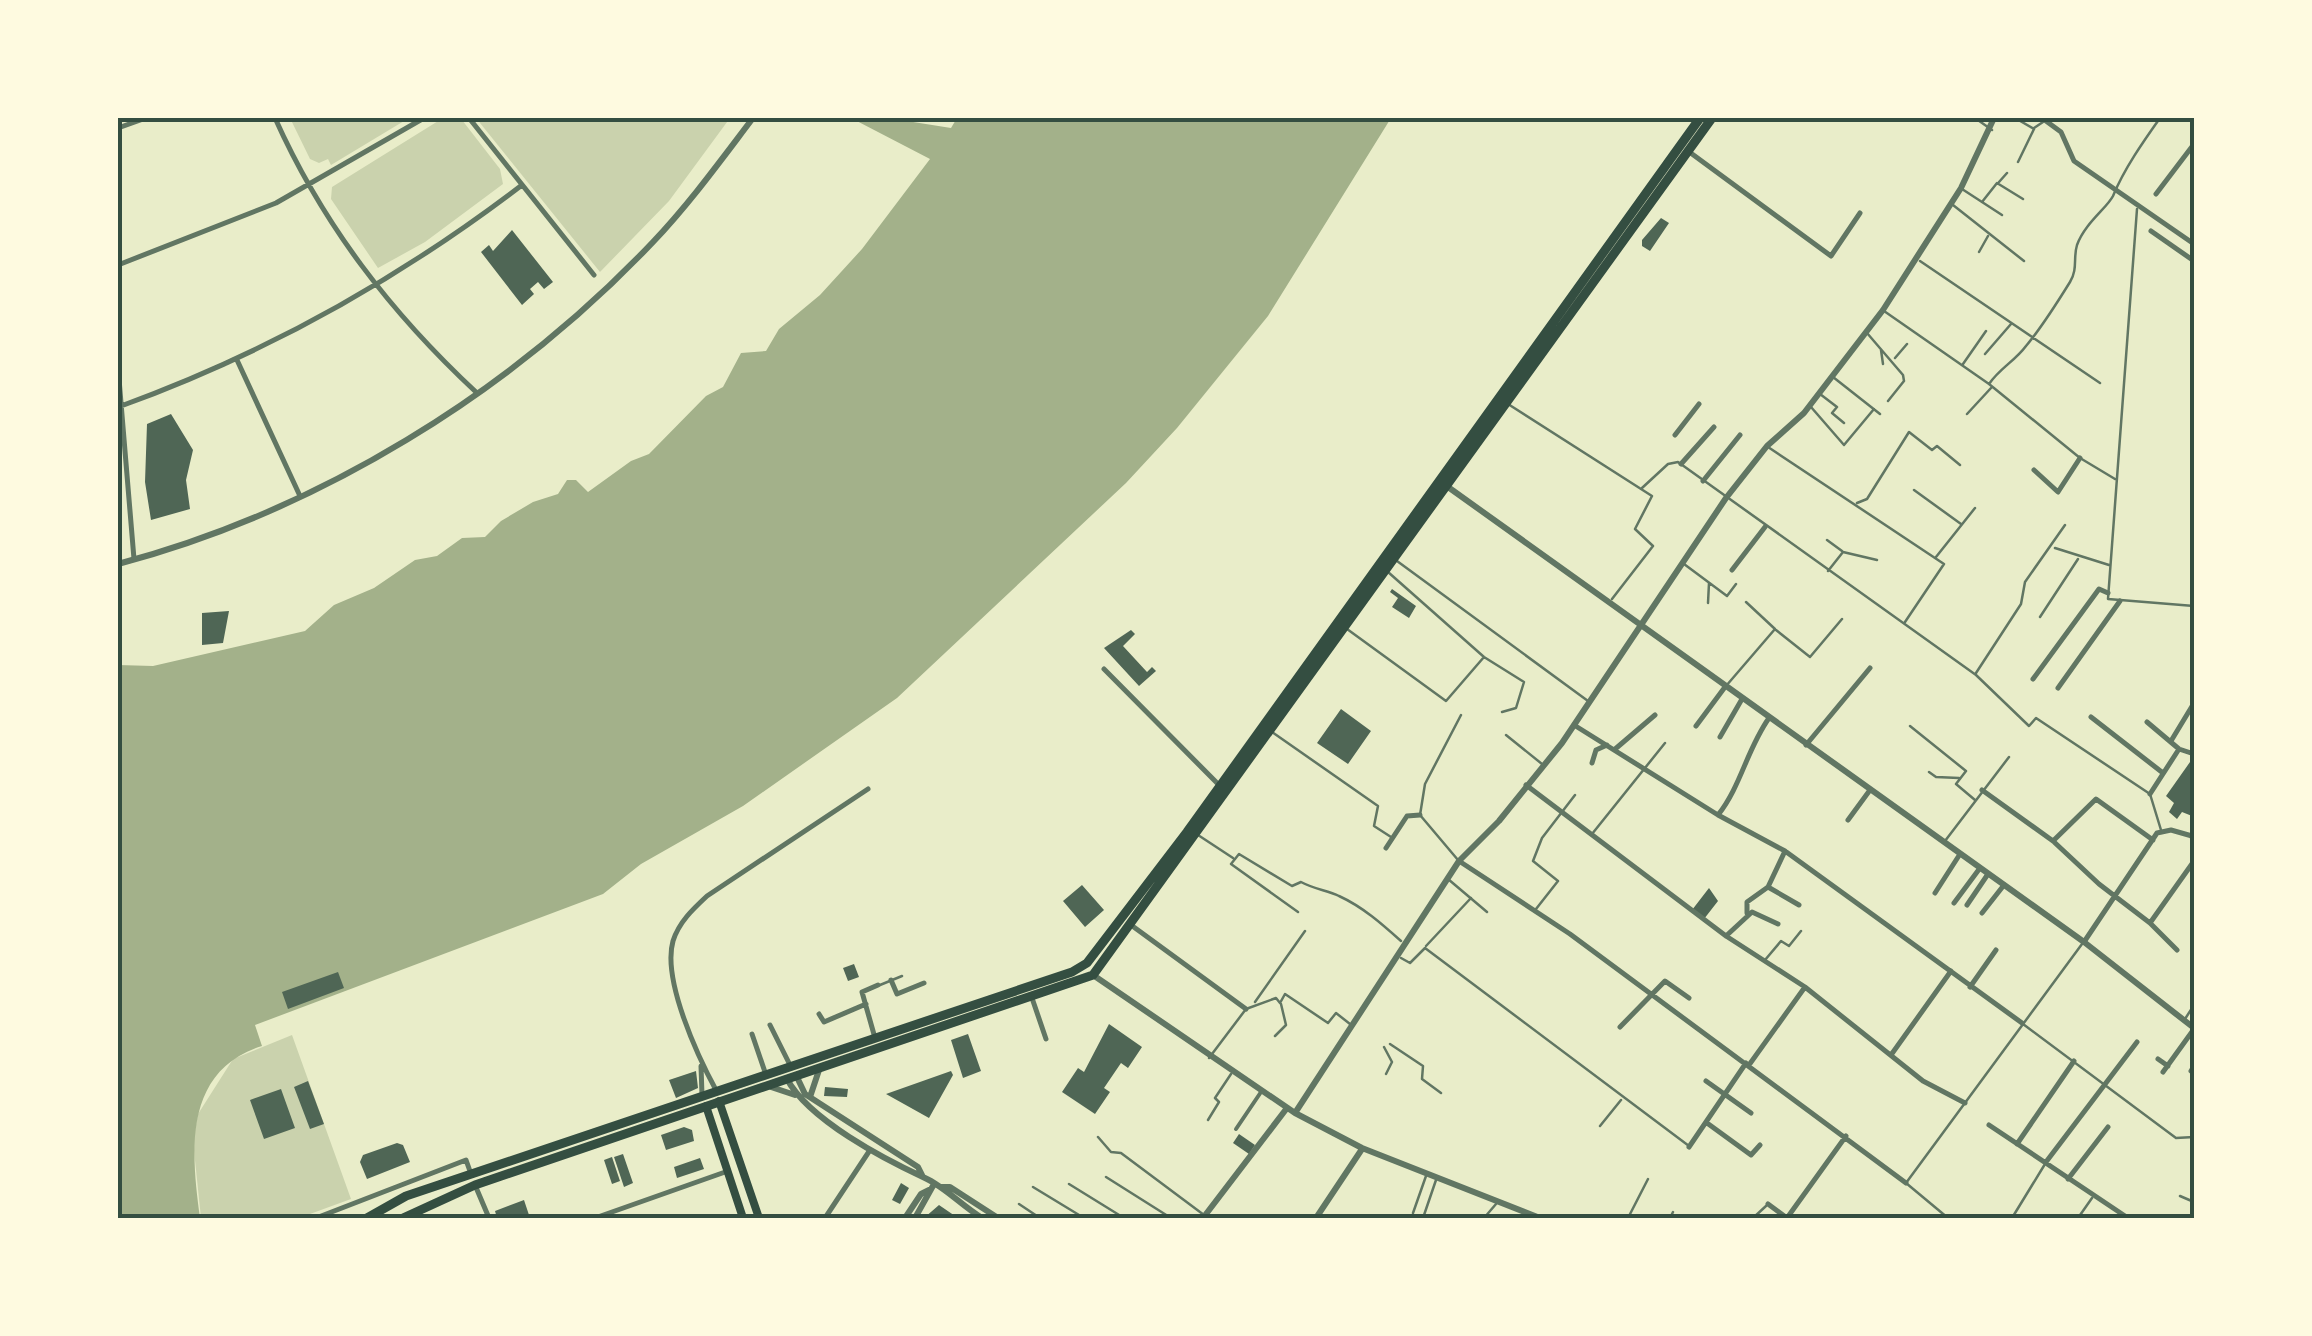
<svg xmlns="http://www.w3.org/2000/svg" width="2312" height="1336" viewBox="0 0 2312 1336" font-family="Overpass,sans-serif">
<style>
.green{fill:#cad2ad}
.water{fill:#a3b18a}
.building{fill:#4f6655}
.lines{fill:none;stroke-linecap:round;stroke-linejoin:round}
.service{stroke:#617663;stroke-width:2.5}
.pedestrian{stroke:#617663;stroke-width:4}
.minor{stroke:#617663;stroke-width:5}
.tertiary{stroke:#617663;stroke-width:6}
.secondary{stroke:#344e41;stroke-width:8}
.primary{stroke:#344e41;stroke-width:9}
.neatline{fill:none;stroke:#344e41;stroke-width:4}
</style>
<rect width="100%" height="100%" fill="#e9edc9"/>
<path class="green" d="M290,118H409L331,165L328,159L319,163L310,159Z
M443,118L462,120L500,169L503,184L425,242L378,268L331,199L332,187Z
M476,118H730L669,201L600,272Z
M292,1035L351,1199L299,1218H201L193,1141L198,1114L233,1059Z"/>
<path class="water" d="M851,118H888L951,128L957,118H1391L1268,316L1177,428L1126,483L897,698L743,806L641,864L603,894L255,1025L262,1046C183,1071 191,1152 200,1218H118V665L153,666L305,631L334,605L374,588L415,560L437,556L462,538L485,537L501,521L533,502L558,494L567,480H576L588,492L631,461L649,454L706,396L723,387L741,353L766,351L779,329L820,295L862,249L930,159Z"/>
<path class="building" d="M1661,218L1669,223L1650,251L1642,246V240Z
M512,230L553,282L544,289L538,282L530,289L534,294L522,305L481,252L489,245L493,251Z
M171,414L193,450L186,480L190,509L151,520L145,482L147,424Z
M1392,589L1416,606L1409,618L1392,607L1398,598L1390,592Z
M229,611L223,643L202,645V613Z
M1131,630L1135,634L1123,646L1147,672L1152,667L1156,671L1139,686L1104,648Z
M1341,709L1371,731L1348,764L1317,743Z
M2190,762L2194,763V813L2192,816L2182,812L2177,819L2169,812L2174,803L2166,796Z
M1082,885L1104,910L1085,927L1063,901Z
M1709,888L1718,901L1704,919L1692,910Z
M854,964L859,977L848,981L843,968Z
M338,972L344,988L288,1009L282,992Z
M1109,1024L1142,1047L1128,1068L1121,1063L1104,1088L1110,1092L1095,1114L1062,1092L1078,1068L1084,1072Z
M968,1034L981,1071L963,1078L951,1040Z
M696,1071L698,1088L676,1098L669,1080Z
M951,1071L953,1075L929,1118L886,1094Z
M308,1081L324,1124L310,1129L294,1087Z
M825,1087L848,1089L847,1097L824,1096Z
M281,1089L295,1128L264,1139L250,1100Z
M684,1127L692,1130L694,1141L666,1150L661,1135Z
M1239,1134L1255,1145L1249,1154L1233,1143Z
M397,1143L403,1145L410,1162L367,1179L360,1162L363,1155Z
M623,1154L633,1183L624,1187L614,1157Z
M612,1157L620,1181L612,1184L604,1160Z
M700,1158L704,1169L677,1178L674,1167Z
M901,1183L909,1188L900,1204L892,1200Z
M524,1200L530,1218H497L495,1211Z
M939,1205L958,1218H924Z"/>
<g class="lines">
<path class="service" d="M1975,118L1992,130
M2015,118L2034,129
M2034,128L2049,118
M2018,162L2034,129
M1999,182L2007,173
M1962,189L2002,215
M1982,202L1997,183L2023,199
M1953,205L2024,261
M2137,209L2108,599L2194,606
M1979,252L1988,236
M1920,261L2100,383
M1884,311L1989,384L2080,458L2115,479
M1867,333L1903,375L1904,381L1888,401
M1881,350L1883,364
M1985,354L2011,324
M1895,358L1907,344
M1963,364L1986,331
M1833,377L1880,414
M1989,384C2000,368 2015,361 2026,346C2042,327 2057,303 2070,282C2078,269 2073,258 2077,245C2085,223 2107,208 2113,196C2124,169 2143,142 2160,118
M1820,394L1837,407L1832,413L1844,423
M1508,404L1652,496L1635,529L1653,546L1612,599
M1811,407L1844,445L1874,409
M1967,414L1991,388
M1768,447L1944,564L1905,622
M1642,488L1668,464L1678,462L1976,675L2029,726L2036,718L2150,794L2161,830
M1914,490L1961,524
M1857,503L1867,499L1909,432L1932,450L1937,446L1960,465
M1827,540L1842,551
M2055,548L2109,565
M1936,557L1975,508
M1397,561L1588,701
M1684,564L1727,596L1736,584
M1828,571L1843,552L1877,560
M1388,572L1484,657L1524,682L1516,708L1502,712
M1708,603L1709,583
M2040,617L2078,559
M1347,629L1446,701L1484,657
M1776,630L1810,657L1842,619
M1976,673L2021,604L2025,582L2065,525
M1726,686L1775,629L1746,602
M1910,726L1966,771L1956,784L1975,800
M1272,732L1378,806L1374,826L1391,837
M1506,735L1542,764
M1929,772L1936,777L1959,778
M1592,834L1665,743
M1198,835L1233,858
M1945,841L2009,757
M1458,860L1420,815L1425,784L1461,715
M1448,879L1487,912
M1536,909L1558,881L1533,861L1542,838L1575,795
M1298,912L1231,864L1239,854L1292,886L1301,882C1316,890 1327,890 1339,896C1363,907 1382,924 1401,941
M1426,946L1471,898
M1401,958L1410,963L1425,948L1689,1146
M1765,960L1781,941L1789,946L1801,931
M880,985L902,976
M1255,1002L1305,931
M2185,1019L2194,1005
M2023,1024L2176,1138L2194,1137
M1275,1036L1286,1025L1281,1004
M1390,1044L1423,1066L1422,1079L1441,1093
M1384,1047L1392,1062L1386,1074
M1209,1058L1246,1009L1276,998L1280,1003L1285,994L1328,1023L1336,1013L1350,1024
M1208,1120L1219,1102L1215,1098L1231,1074
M1600,1126L1621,1100
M1098,1137L1111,1152L1121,1153L1204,1215
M1106,1177L1171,1218
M1069,1184L1124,1218
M1033,1187L1084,1218
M2180,1196L2194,1202
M1019,1204L1040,1218
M1413,1213L1426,1176
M1423,1218L1436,1180
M1484,1218L1496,1204
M1628,1218L1648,1179
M1670,1218L1673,1212
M1753,1218L1766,1206
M1948,1218L1906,1183L2082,944
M2012,1218L2045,1164
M2078,1218L2092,1198
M2192,1218L2194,1208"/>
<path class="pedestrian" d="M1236,1129L1261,1092"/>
<path class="minor" d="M275,118C323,225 391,313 477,393
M469,118L594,275
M2046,121L2061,132L2074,161L2194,244
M118,128L146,118
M1688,151L1831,256L1860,213
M2156,194L2194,144
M2151,231L2194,261
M118,265L276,203L424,118
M237,360L300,496
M118,367L134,559
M121,406C267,353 399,279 522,185
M1675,435L1699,404
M1681,464L1714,427
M2034,470L2058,492L2080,458
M1703,481L1740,435
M1732,570L1765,527
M1104,669L1220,786
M2033,679L2099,589L2108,593
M2058,688L2120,601
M2091,717L2163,773
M2147,722L2179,749L2194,754
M1574,725L1718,815L1785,851L2022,1023
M1696,726L1725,687
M1720,737L1742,699
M2171,741L2194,703
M1806,745L1870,668
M1614,750L1655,715
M1592,763L1596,750L1607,745
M1526,785L1726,936L1805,987L1923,1081L1965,1103
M1982,790L2053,841L2099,884L2150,923L2194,861
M2150,794L2179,749
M1718,815C1741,786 1747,749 1769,718
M1848,820L1870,790
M2192,836L2194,848
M2053,841L2096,799L2153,840
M1386,848L1407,816L1420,815
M1785,851L1768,887L1799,905
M1459,861L1570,934L1906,1183
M1935,893L1960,854
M1954,903L1980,868
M1967,905L1988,874
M1747,913V902L1768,887
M1982,913L2004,885
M2150,923L2177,950
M1131,925L1246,1009
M1726,936L1752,912L1778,924
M2084,942L2157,833L2171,830L2192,836
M891,980L897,994L924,983
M1970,987L1996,950
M1032,998L1046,1039
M819,1014L824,1022L866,1004
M770,1025L791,1067
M1620,1027L1665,981L1689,998
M752,1034L766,1075
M875,1038L862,992L878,985
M1891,1055L1951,971
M2158,1059L2168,1066
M1749,1065L1805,987
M701,1066L702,1095
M2191,1071L2194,1066
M2163,1072L2194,1029
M1706,1081L1751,1113
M717,1092C698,1057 662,980 673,941C679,922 693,909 707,896L868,789
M1707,1123L1751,1155L1760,1145
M1989,1125L2128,1218
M2017,1144L2074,1061
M1689,1147L1746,1063
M2046,1162L2137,1042
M2068,1179L2108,1127
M475,1185L489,1218
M1768,1204L1787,1218
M316,1218L466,1160L471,1174
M595,1218L728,1171
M825,1218L870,1150
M1787,1218L1846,1136"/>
<path class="tertiary" d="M1448,487L2084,942L2194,1028
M118,564C318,511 510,393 653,242C690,203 721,160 753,118
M1093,975L1295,1113L1362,1148L1540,1218
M796,1075L805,1094L918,1167L922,1175
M787,1079C809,1120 884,1159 925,1178C945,1187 962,1206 982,1218
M771,1087L795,1095
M810,1097L820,1067
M1295,1113L1459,861L1499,821L1562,743L1726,498L1767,446L1804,413L1883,310L1961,188L1994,118
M941,1187H950L998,1218
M905,1218L921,1194L929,1190
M915,1218L934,1184
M1203,1218L1287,1108
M1316,1218L1362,1149"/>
<path class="secondary" d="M719,1101L759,1218
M706,1106L743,1218"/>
<path class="primary" d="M367,1218L406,1196L1072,972L1087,963L1187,832L1700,118
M403,1218L475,1185L1093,975L1712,118"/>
</g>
<rect width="2312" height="1336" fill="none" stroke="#fefae0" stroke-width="240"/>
<rect x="120" y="120" width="2072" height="1096" class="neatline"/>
</svg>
